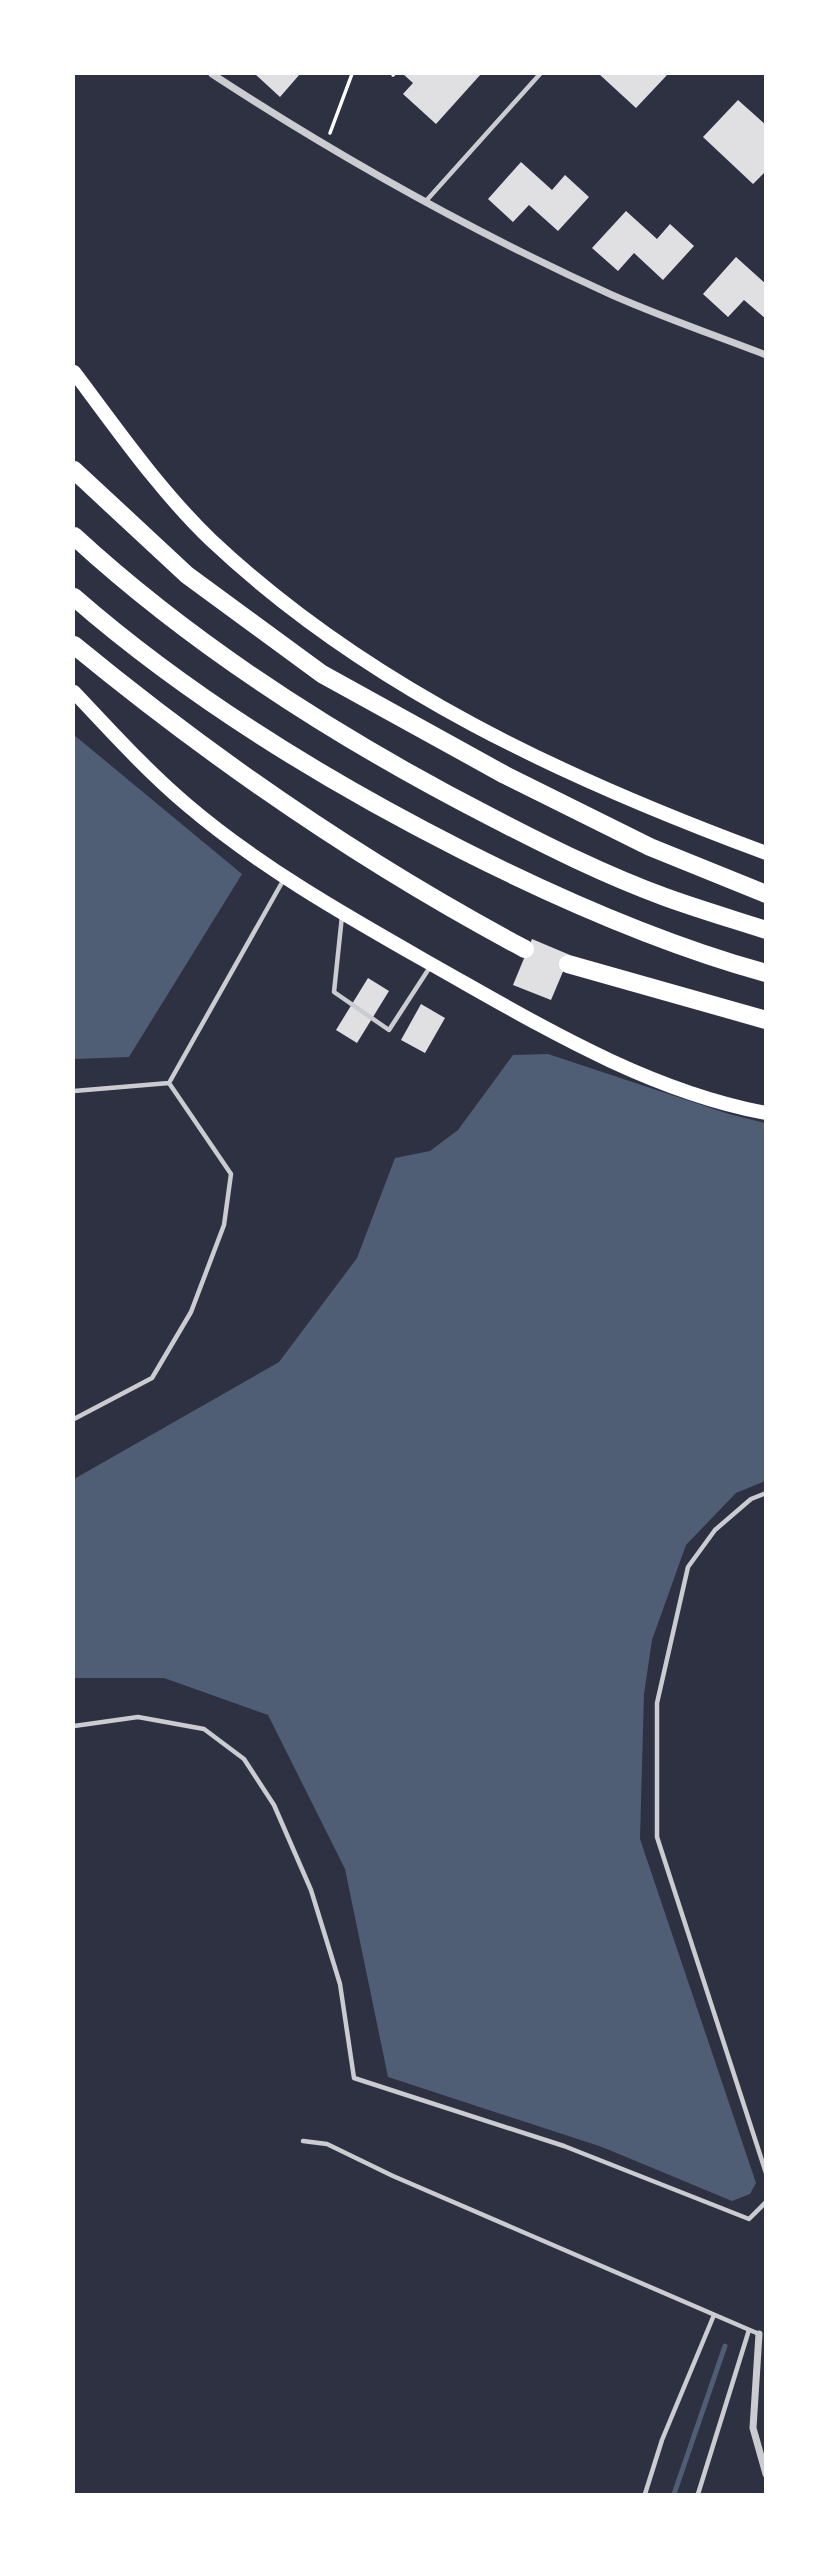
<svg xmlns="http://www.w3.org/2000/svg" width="839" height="2568" viewBox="0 0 839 2568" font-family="Roboto,sans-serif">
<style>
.water{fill:#4f5d75}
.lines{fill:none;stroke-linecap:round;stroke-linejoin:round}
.stream{stroke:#4f5d75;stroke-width:5}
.building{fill:#e0e0e3}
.path{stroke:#fff;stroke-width:3.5}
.service{stroke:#caccd0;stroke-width:4.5}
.minor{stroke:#caccd0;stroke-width:7}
.secondary{stroke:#fff;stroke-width:14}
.motorway{stroke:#fff;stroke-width:18}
</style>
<rect width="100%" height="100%" fill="#2d3142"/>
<path class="water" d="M74,735L242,874L129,1057L74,1059Z
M548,1054L729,1114L765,1123V1481L736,1493L686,1545L652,1640L644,1694L640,1839L756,2183L750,2194L732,2201L602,2147L388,2077L345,1869L268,1715L164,1678H74V1479L279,1362L357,1258L395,1158L430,1151L458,1130L513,1055Z"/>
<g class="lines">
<path class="stream" d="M674,2494L725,2346"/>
</g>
<path class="building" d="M255,74H300L280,97Z
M403,74H481L436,124L403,94L413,83Z
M599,74H668L636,108Z
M738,100L766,125V171L753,184L703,137Z
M521,162L552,190L565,175L589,197L558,231L529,205L513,222L488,199Z
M626,211L657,239L670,224L694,246L663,280L634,253L618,271L592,248Z
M736,257L766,284V319L744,300L728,317L703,294Z
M532,939L570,955L551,1000L513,985Z
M368,978L389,991L357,1043L336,1030Z
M421,1004L445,1018L425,1053L401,1040Z"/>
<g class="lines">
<path class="path" d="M393,75L394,74
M330,133L352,74"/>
<path class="service" d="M426,201L540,74
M342,916L334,992L389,1030L430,967
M169,1083L284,879
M74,1091L169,1083L231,1174L224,1225L191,1312L152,1378L74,1419
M766,1493L751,1499L715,1530L688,1567L657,1703V1837L766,2173
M74,1726L138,1717L204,1729L244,1759L274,1805L311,1890L340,1984L354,2078L564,2146L749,2219L766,2202
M303,2141L327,2144L393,2176L759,2334
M645,2494L662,2440L714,2315
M698,2494L749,2330"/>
<path class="minor" d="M212,74C339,157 473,232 612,295C662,317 714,335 766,355
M759,2334L753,2428L766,2474"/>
<path class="secondary" d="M74,372C117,429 159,490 211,540C368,688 566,779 766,853
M74,692C110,730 146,770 186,804C262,869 352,919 438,968C541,1026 648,1091 766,1113"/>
<path class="motorway" d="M74,470L187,575L322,674L505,775L650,847L766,894
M74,536C198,650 341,740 491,817C547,846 605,875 665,897C698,909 732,919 766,930
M74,597C191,699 324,780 462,850C559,899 661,944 766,973
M74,645C214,760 365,864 525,949
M568,964L766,1020"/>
</g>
<rect width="839" height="2568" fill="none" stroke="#ffffff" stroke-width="150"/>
</svg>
